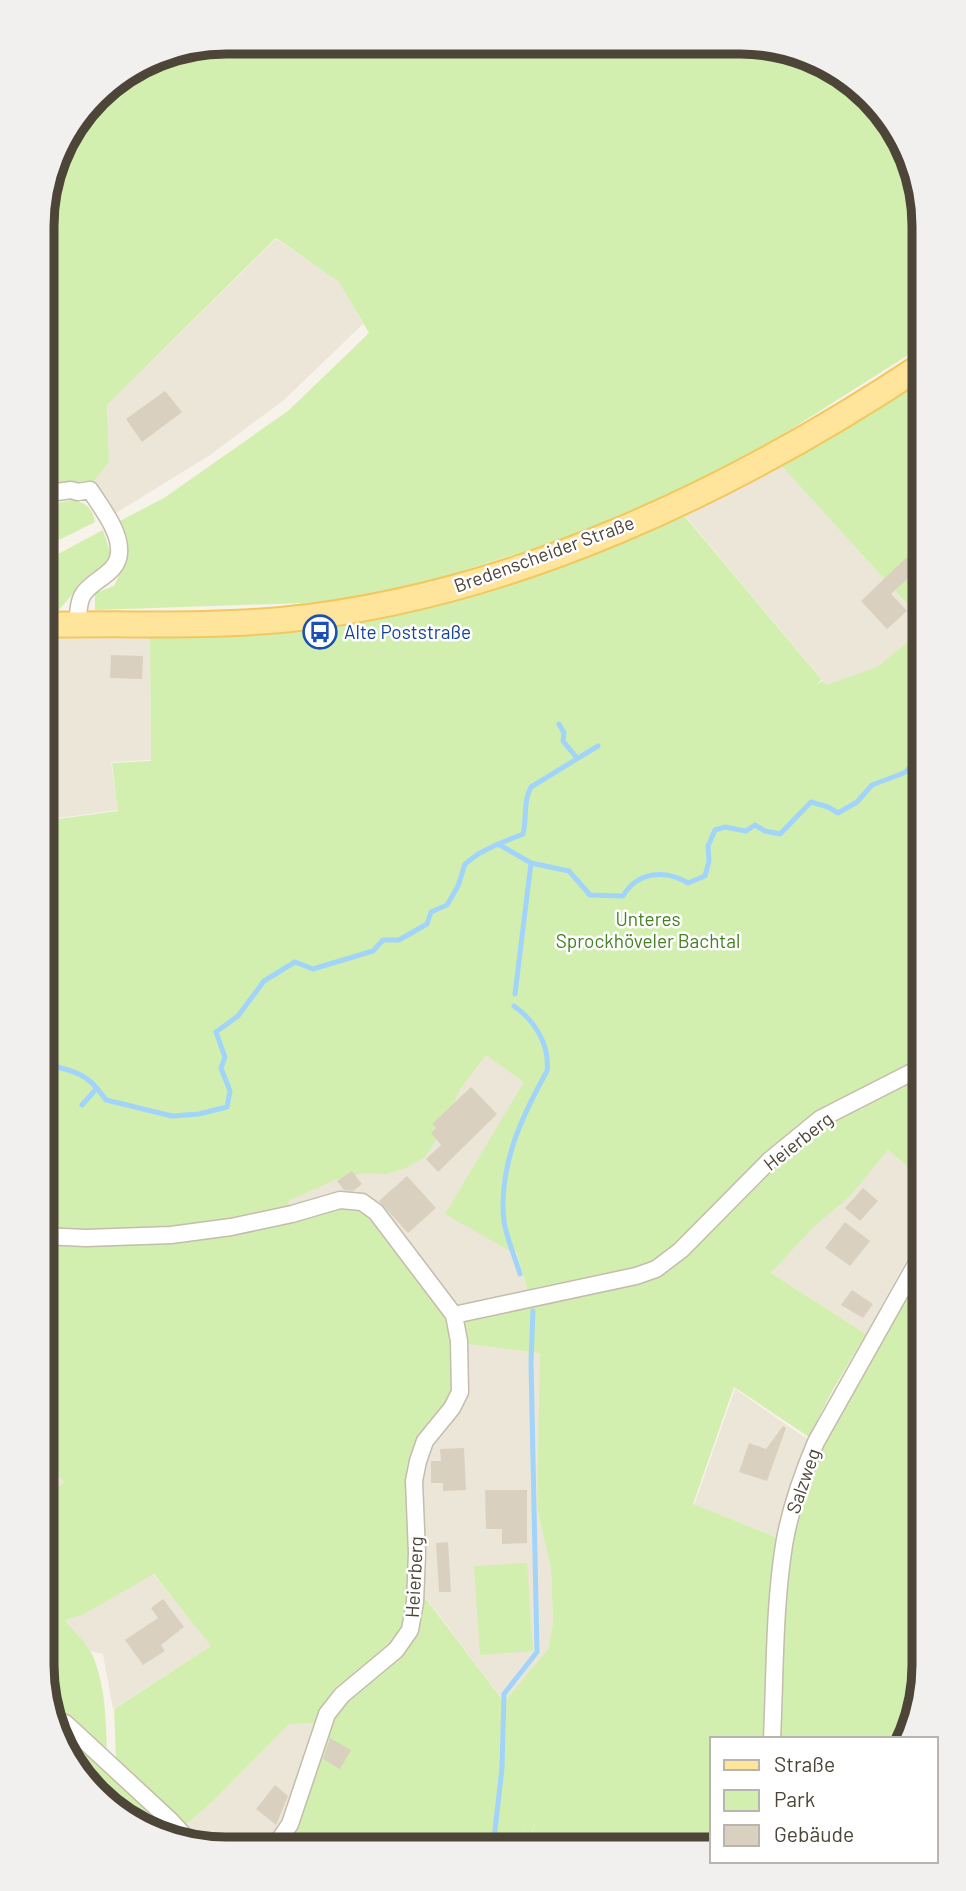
<svg xmlns="http://www.w3.org/2000/svg" width="966" height="1891" viewBox="0 0 966 1891" font-family="Barlow,sans-serif">
<style>
.residential{fill:#ece6d8}
.green{fill:#d2efb0}
.lines{fill:none;stroke-linecap:round;stroke-linejoin:round}
.stream{stroke:#a2d4f9;stroke-width:5}
.building{fill:#dad0bf}
.street-casing{stroke:#c4bcac;stroke-width:19}
.primary-casing{stroke:#f2c85e;stroke-width:28}
.street{stroke:#fff;stroke-width:16}
.primary{stroke:#ffe49c;stroke-width:24}
.labels{text-anchor:middle;stroke-width:5;stroke-linejoin:round;paint-order:stroke}
.street-label{font-size:19px;fill:#4d4537;stroke:#fff}
.transit-label{font-size:19px;fill:#164399;stroke:#fff;text-anchor:start}
.park-label{font-size:19px;fill:#448121;stroke:#fff}
.rim{fill:none;stroke:#4d4537;stroke-width:9}
</style>
<rect width="100%" height="100%" fill="#f7f3eb"/>
<path class="residential" d="M276,239L340,282L363,324L284,400L210,455L113,515L93,483L109,462L107,405Z
M781,464L924,624V677L865,731L682,512Z
M150,634L151,760L111,762L118,810L43,820V635Z
M482,1023L547,1041L502,1207L529,1295L456,1309L360,1198L291,1214L277,1158Z
M888,1150L924,1181V1228L866,1334L771,1273L816,1225L850,1195Z
M462,1342L541,1352L537,1508L551,1569L553,1623L548,1649L505,1703L420,1590V1481L429,1446L464,1405Z
M735,1389L807,1439L787,1497L779,1538L694,1505Z
M42,1461L66,1481L42,1495Z
M153,1574L213,1645L113,1709L103,1654L91,1651L64,1620L81,1615Z
M320,1723L274,1848L201,1847L170,1833L175,1829L178,1832L210,1804L289,1724Z"/>
<path class="green" d="M226,42L776,45L862,88L914,167L924,226V345L766,445L688,486L569,537L393,593L304,603L95,610V593L114,586L124,565L114,524L164,498L288,411L369,333L339,282L276,238L107,405L109,462L93,483L43,491L44,202L61,144L104,88L156,56Z
M924,380V623L781,465Z
M72,500C86,503 92,507 95,522L43,548V506Z
M682,513L822,680L815,685L823,681L827,685L877,667L924,629V1063L816,1119L655,1268L529,1295L516,1251L513,1253L445,1214L524,1082L486,1055L460,1089L439,1136L425,1157L406,1168L386,1174L364,1173L335,1180L288,1201L291,1214L169,1233L42,1231L43,821L118,811L112,763L151,761L150,635L325,629L417,611L491,590L560,566Z
M103,530L111,555L107,565L81,584L58,611L43,612V562Z
M924,1070V1181L888,1150L850,1196L816,1225L771,1273L866,1334L831,1393L809,1437L734,1387L693,1504L778,1538L766,1739H712V1849L526,1848L537,1818L525,1848H520L525,1825L519,1848H277L330,1708L398,1652L420,1626V1591L504,1702L548,1649L553,1623L551,1569L537,1508L540,1353L461,1343L466,1314L660,1271L823,1119Z
M345,1207L359,1211L376,1221L452,1318L458,1400L419,1437L410,1627L320,1723L289,1724L210,1804L181,1829L119,1767L116,1758L114,1709L211,1646L154,1574L82,1615L65,1620C73,1631 86,1642 92,1654C106,1686 106,1722 107,1756L50,1714L42,1665V1496L65,1482L42,1461V1234L69,1240L298,1218Z
M924,1266V1678L900,1739H777L786,1595L798,1509L820,1445Z
M527,1563L533,1651L480,1655L474,1566Z
M57,1722L175,1829L169,1833L105,1804L52,1724Z"/>
<g class="lines">
<path class="stream" d="M559,724L564,733L563,741L577,758
M498,844L523,834C527,819 523,801 531,787L598,746
M515,994L531,863
M514,1006C535,1021 550,1045 547,1071C521,1118 498,1167 504,1222C507,1239 515,1257 520,1274
M43,1044L46,1045L57,1067C83,1073 91,1079 106,1100L172,1116L199,1114L227,1107L230,1091L221,1068L225,1057L216,1032L238,1016L264,981L295,962L313,969L373,951L383,940H399L427,924L431,912L447,905L458,886L465,864L478,854L498,844L531,863L569,871L590,895L623,896C637,872 664,869 688,883L705,876L709,861L708,846L715,830L725,827L746,831L755,825L765,831L780,834L811,802L828,807L838,813L857,802L872,785L904,773L924,754
M82,1105L97,1088
M493,1848L502,1768L504,1694L537,1652L531,1362L533,1311"/>
</g>
<path class="building" d="M165,391L182,412L142,442L126,419Z
M907,557L918,569L891,594L907,611L887,629L861,601Z
M111,655L143,656L142,679L110,678Z
M471,1087L497,1114L438,1172L426,1159L441,1145L431,1133L436,1128L432,1124Z
M352,1171L362,1184L353,1191L344,1190L337,1181Z
M407,1176L436,1208L408,1233L379,1201Z
M863,1188L878,1201L860,1221L845,1208Z
M845,1222L870,1241L850,1266L825,1248Z
M852,1290L873,1304L863,1318L841,1305Z
M783,1426L786,1428L767,1481L739,1472L749,1443L766,1449Z
M464,1448L466,1490L443,1491V1483H431V1461H441L440,1449Z
M485,1490H527V1543L502,1544V1529H486Z
M448,1542L451,1592H439L436,1543Z
M163,1599L184,1627L161,1645L165,1651L143,1665L125,1640L158,1618L151,1608Z
M330,1738L351,1750L340,1769L323,1759Z
M275,1785L288,1796L276,1825L256,1809Z"/>
<g class="lines">
<defs>
<path id="street" d="M43,494L71,490L78,492L90,490C101,507 121,532 119,553C118,573 94,579 84,593C78,601 78,614 78,624
M42,1236L86,1238L171,1235L231,1227L292,1214L340,1200L362,1202L376,1212L454,1315
M51,1718L65,1723L76,1733L171,1821L190,1842
M772,1739C775,1675 774,1608 784,1545C790,1509 802,1475 816,1442L924,1250
M274,1848L290,1824L327,1714L342,1695L396,1650L410,1630L415,1602L417,1553L414,1481L418,1461L425,1441L452,1408L460,1392L459,1341L454,1315L636,1276L656,1269L681,1250L770,1160L820,1119L924,1066"/>
<path id="primary" d="M43,625C122,623 202,627 281,620C510,598 735,490 924,364"/>
</defs>
<use href="#street" class="street-casing"/>
<use href="#primary" class="primary-casing"/>
<use href="#street" class="street"/>
<use href="#primary" class="primary"/>
</g>
<defs>
<symbol id="bus-ring" viewBox="-11 -11 22 22"><circle r="9.5" fill="#fff" stroke="#1a4fb4" stroke-width="1.5"/><path d="M-5-6H5V4H4V6H2V4H-2V6H-4V4H-5ZM-3.5-4V0h7V-4ZM-3.5 1.2v1.5H-2V1.2ZM2 1.2v1.5H3.5V1.2Z" fill="#1a4fb4"/></symbol>
</defs>
<g fill-rule="evenodd">
<use href="#bus-ring" x="301" y="613" width="38" height="38"/>
</g>
<g class="labels">
<g class="street-label">
<text transform="translate(544 554) rotate(-20)" y="7">Bredenscheider Straße</text>
<text transform="translate(798 1141) rotate(-38)" y="7">Heierberg</text>
<text transform="translate(803 1481) rotate(-71)" y="7">Salzweg</text>
<text transform="translate(414 1577) rotate(-87)" y="7">Heierberg</text>
</g>
<g class="transit-label">
<text x="344" y="639">Alte Poststraße</text>
</g>
<g class="park-label">
<text x="648" y="926">Unteres<tspan x="648" dy="22">Sprockhöveler Bachtal</tspan></text>
</g>
</g>
<path d="M0 0H966V1891H0ZM226 54H740A172 172 0 0 1 912 226V1665A172 172 0 0 1 740 1837H226A172 172 0 0 1 54 1665V226A172 172 0 0 1 226 54Z" fill="#f1f0ef" fill-rule="evenodd"/>
<path class="rim" d="M226 54H740A172 172 0 0 1 912 226V1665A172 172 0 0 1 740 1837H226A172 172 0 0 1 54 1665V226A172 172 0 0 1 226 54Z"/>
<rect x="710" y="1737" width="228" height="126" fill="#ffffff" stroke="#b8b5af" stroke-width="2"/>
<rect x="724" y="1760" width="35" height="10" fill="#ffe49c" stroke="#b8b5af" stroke-width="2"/>
<text x="774" y="1772" font-size="21" fill="#4d4537">Straße</text>
<rect x="724" y="1790" width="35" height="21" fill="#d2efb0" stroke="#b8b5af" stroke-width="2"/>
<text x="774" y="1807" font-size="21" fill="#4d4537">Park</text>
<rect x="724" y="1825" width="35" height="21" fill="#dad0bf" stroke="#b8b5af" stroke-width="2"/>
<text x="774" y="1842" font-size="21" fill="#4d4537">Gebäude</text>
</svg>
